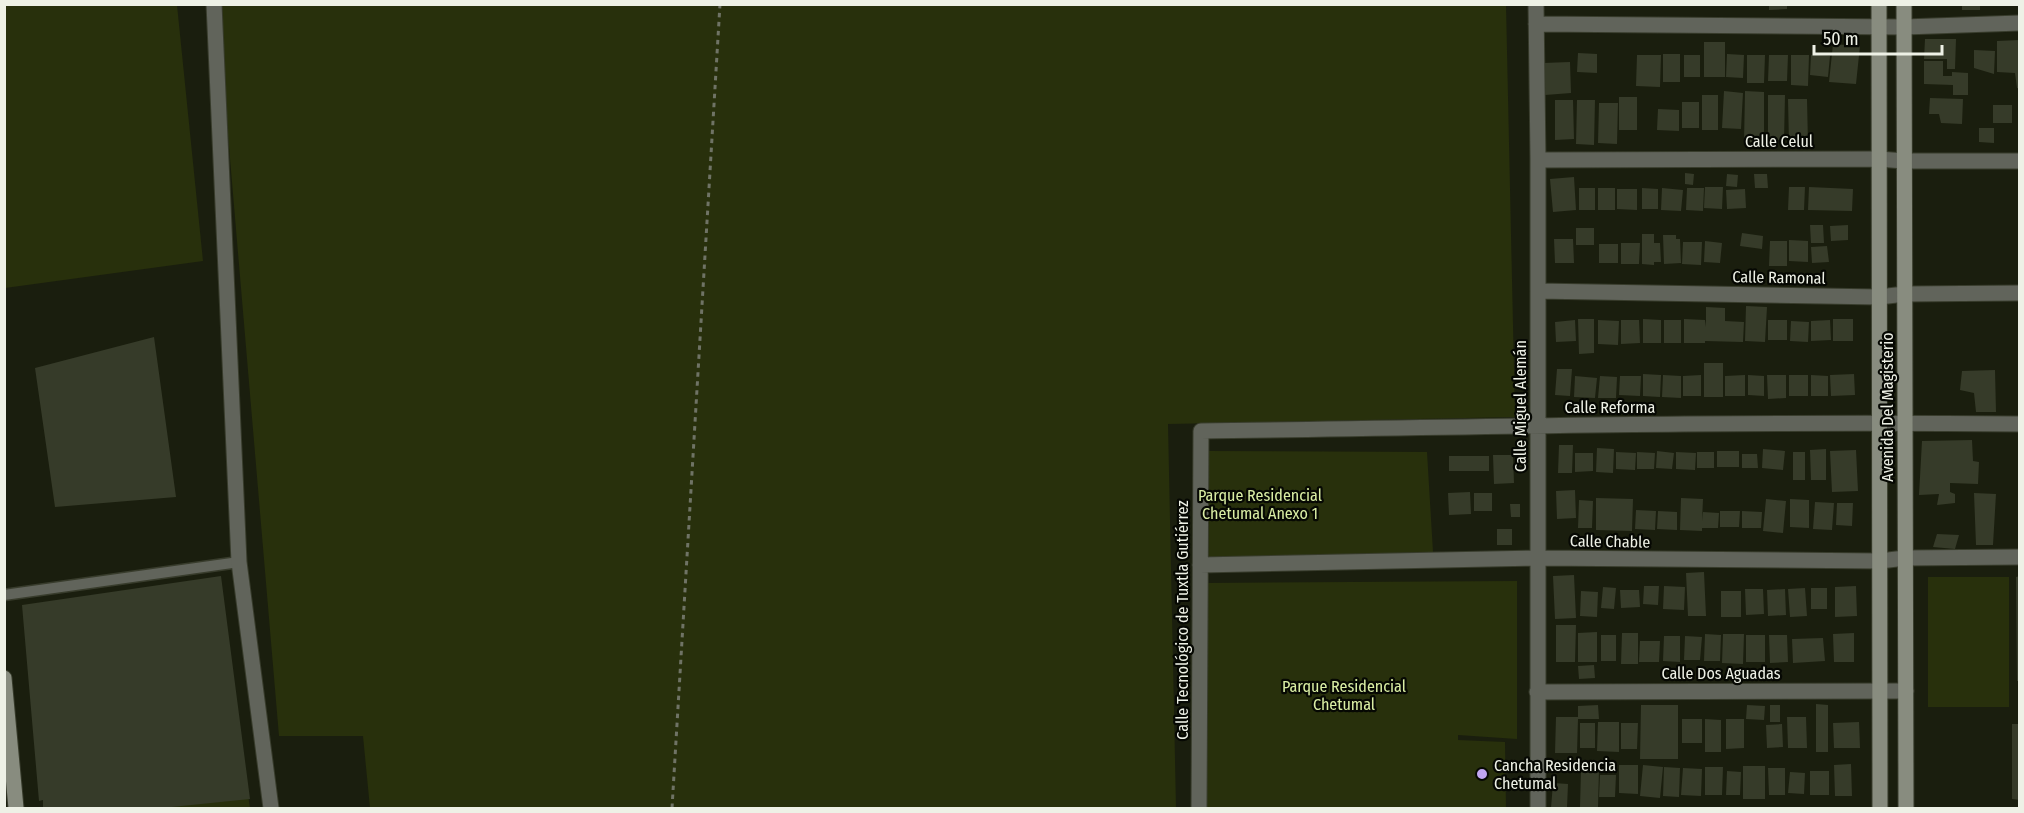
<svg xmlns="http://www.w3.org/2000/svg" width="2024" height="813" viewBox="0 0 2024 813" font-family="'Fira Sans Condensed',sans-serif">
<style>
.green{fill:#28300c}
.building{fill:#363b29}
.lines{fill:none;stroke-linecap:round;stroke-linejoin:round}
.lane-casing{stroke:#383c2c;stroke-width:13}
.street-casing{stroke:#383c2c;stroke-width:17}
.secondary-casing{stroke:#383c2c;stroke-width:17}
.path{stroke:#6f7365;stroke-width:3;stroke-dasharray:4.5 4.5;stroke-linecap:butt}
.lane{stroke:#61645b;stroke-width:10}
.street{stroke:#61645b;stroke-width:15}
.secondary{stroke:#888c7f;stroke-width:15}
.poi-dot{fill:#c2a7f2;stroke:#060803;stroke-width:2}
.labels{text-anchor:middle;stroke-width:4.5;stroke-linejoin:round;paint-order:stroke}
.street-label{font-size:16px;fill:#eef1e6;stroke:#060803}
.park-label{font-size:16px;fill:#daeea4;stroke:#060803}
.poi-label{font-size:16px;fill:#eef1e6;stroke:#060803;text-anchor:start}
</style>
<rect width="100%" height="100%" fill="#1a1e0e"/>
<path class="green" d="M4,5H177L203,261L5,288Z
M217,5H1506L1515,417L1168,424L1176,808H370L363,736H279Z
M1206,451L1427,452L1433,552L1205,558Z
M1928,577H2009V707H1928Z
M1517,581V739L1458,735V740L1505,742L1506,807L1202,808L1207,583Z
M248,795L250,808H155Z"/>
<path class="building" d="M1769,4H1787V9L1769,10Z
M1962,4H1980V10H1962Z
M1925,39H1956L1955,69H1947V59H1924Z
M2020,40V89L2017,88L2015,73L1997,72V41Z
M1704,42H1725V77H1704Z
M1833,44L1860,46L1856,84L1829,82Z
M1974,50L1995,51L1994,74L1974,68Z
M1578,53L1597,54V73L1577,72Z
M1663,54H1680V82H1663Z
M1727,54L1744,55L1743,78L1726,77Z
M1637,55H1661L1660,87L1636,86Z
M1684,55H1700V77H1684Z
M1747,55H1765L1764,83H1747Z
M1769,55H1788L1787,81H1768Z
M1791,55H1809L1808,86L1791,85Z
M1811,55L1830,56L1828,77L1810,75Z
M1924,61H1943V76H1952V72L1968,73V95H1953V85L1924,84Z
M1570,62L1571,93L1545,95L1543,63Z
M1724,91L1743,93L1741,129L1722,128Z
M1745,91L1764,92V142H1744Z
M1702,95H1718V130H1702Z
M1768,95H1785L1784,140H1768Z
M1619,97H1637V130H1619Z
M1930,98L1963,99L1962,124L1941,123L1939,114H1929Z
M1788,99H1807L1808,144H1789Z
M1555,100H1573L1574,139L1555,140Z
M1577,100H1595L1594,145L1576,144Z
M1682,102H1699V128H1682Z
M1599,103H1618L1617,144L1598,143Z
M1993,105H2012V123H1993Z
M1658,109L1679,110V131L1657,130Z
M1979,128H1994V143L1979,142Z
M1685,173L1694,174L1693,185L1685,184Z
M1727,174L1738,175L1737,187L1726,186Z
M1754,174H1767L1768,188H1755Z
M1574,177L1576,210L1553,212L1550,179Z
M1705,187H1723L1722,209L1704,208Z
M1789,187H1805L1804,210H1788Z
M1809,187L1853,189L1852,211L1808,210Z
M1579,188H1595V210H1579Z
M1598,188H1615V210H1598Z
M1642,188L1658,189V209H1642Z
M1662,188L1683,190L1681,211L1661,210Z
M1687,188H1704L1703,211L1686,210Z
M1617,189H1637V210L1617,209Z
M1745,189L1746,208L1727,209L1726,190Z
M1810,225H1823L1824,243H1811Z
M1848,225V240L1831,241L1830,226Z
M1576,228H1594V245H1576Z
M1742,233L1763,236L1762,249L1740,246Z
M1642,234H1654V243H1660L1661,262H1654V265L1642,264Z
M1663,235H1676V239H1680L1681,263L1664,264Z
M1554,239H1573L1574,263H1555Z
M1789,240L1808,241V262L1789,261Z
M1705,241L1722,243L1720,263L1704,262Z
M1770,241H1787V266H1769Z
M1683,242H1702L1701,265L1682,264Z
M1621,243H1640L1639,264H1621Z
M1599,244H1618V263H1599Z
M1827,246L1829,262L1812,263L1811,247Z
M1746,306L1767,307L1765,342L1745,341Z
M1706,307L1725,308V321L1744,322L1743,342L1705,341V343H1684V319L1705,320L1706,327Z
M1578,319H1594V353L1579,354Z
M1643,319L1661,320V343H1643Z
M1833,319H1853V341H1833Z
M1575,320L1576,341L1556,342L1555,322Z
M1598,320L1619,321L1618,345L1598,344Z
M1621,320H1639L1640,343L1621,344Z
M1664,320H1681V343H1664Z
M1768,320H1787V340H1768Z
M1830,320L1831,340L1811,341V321Z
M1791,321L1809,322L1808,342L1790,341Z
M154,337L176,497L55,507L35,368Z
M1704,363H1723V397H1704Z
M1557,369H1572L1570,396L1555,395Z
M1995,370L1996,412H1976L1974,393L1960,390L1962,371Z
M1643,374L1661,375L1660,397L1643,396Z
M1854,374L1855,395L1831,396L1830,375Z
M1663,375L1681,376V398L1662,397Z
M1701,375V396H1683V376Z
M1745,375V396H1725V376Z
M1748,375L1764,376V396L1748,395Z
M1767,375H1786V398L1768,399Z
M1789,375H1808V396H1789Z
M1811,375L1828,376V396H1811Z
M1575,376L1597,378L1595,398L1574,397Z
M1600,376L1617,377L1616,398H1598Z
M1620,376H1641L1640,396L1619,395Z
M1972,440L1973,461L1979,462L1978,484L1950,483V492L1955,494V503L1937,505L1939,494L1919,495L1922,441Z
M1559,445H1573L1572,473H1558Z
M1597,448L1614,449L1613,473L1596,472Z
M1763,449L1785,451L1783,470L1762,468Z
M1826,449V480H1811L1810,450Z
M1856,450L1858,491L1832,492L1830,451Z
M1657,451L1674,453L1672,469L1656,468Z
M1717,451H1739V467H1717Z
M1616,452L1636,453L1635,470L1616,469Z
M1637,452L1655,453L1654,469H1637Z
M1676,452L1696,453L1695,470L1676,469Z
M1697,452H1714V468H1697Z
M1793,452H1805V480H1793Z
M1575,453H1593V471L1575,472Z
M1742,454H1757L1758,468H1742Z
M1493,455H1513L1514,483L1494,484Z
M1449,456H1489V471H1449Z
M1575,490L1576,518L1557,519L1556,491Z
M1470,492L1471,514L1449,515L1448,493Z
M1474,493H1492V511H1474Z
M1974,493L1996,494L1993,545H1976Z
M1596,498L1633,499L1632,531L1596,530Z
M1681,498L1703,499L1702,521L1703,512L1719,513L1718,528H1702V531L1680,530Z
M1766,499L1786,501L1783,533L1763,531Z
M1790,499L1809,500V528L1790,527Z
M1579,500L1593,501L1592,528H1578Z
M1815,502L1834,503L1832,530L1813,529Z
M1837,503H1853L1852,526L1836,525Z
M1510,504H1520V517H1511Z
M1636,510L1656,511L1655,530L1635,529Z
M1658,511L1677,512V530L1657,529Z
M1720,511H1740L1739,527H1720Z
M1742,511L1762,512L1761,528H1742Z
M1497,529H1512V545H1497Z
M1937,534L1959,535L1955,549L1933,547Z
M1704,572L1706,616H1688L1686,573Z
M1574,575L1576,618L1555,619L1553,576Z
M221,576L250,799L162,808H43V800L39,801L22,605Z
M2020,576V681H2017L2016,577Z
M1644,586H1659L1658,605L1643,604Z
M1664,586L1685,587L1684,610L1663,609Z
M1856,586L1857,616L1835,617V587Z
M1603,587L1616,588L1614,609L1601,608Z
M1805,588L1807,616L1790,617L1788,589Z
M1811,588H1827V609H1811Z
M1745,589H1763L1764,614L1746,615Z
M1785,589L1786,615L1768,616L1767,590Z
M1620,590H1639L1640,607L1621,608Z
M1581,591L1598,592L1597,617L1580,616Z
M1721,591H1741V617H1721Z
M1556,625H1576L1575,662H1556Z
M1597,632V662H1578V633Z
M1622,633H1638V664H1621Z
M1854,633V662H1834L1833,634Z
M1705,634L1721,635L1720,661H1704Z
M1723,634H1744L1743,664L1722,663Z
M1601,635H1616V661H1601Z
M1746,635H1765V662H1746Z
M1769,635H1787L1788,662L1770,663Z
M1664,636H1680V662L1663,661Z
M1685,636L1702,637L1700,660H1684Z
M1823,638L1825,661L1793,663L1792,639Z
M1640,641H1660L1659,662H1639Z
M1594,665L1595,678L1579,679L1578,666Z
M1816,704L1828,705V752H1816Z
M1598,705L1599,719H1578L1577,753H1555L1556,717H1578V706Z
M1641,705H1678V759H1640Z
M1747,705L1765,706L1764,720L1746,719Z
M1770,705H1780V722H1770Z
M1787,717H1806L1807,748H1788Z
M1682,719H1702V743H1682Z
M1705,719L1721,720V752H1705Z
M1726,719H1744V748L1726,749Z
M1598,722H1619V752L1597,751Z
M1859,722L1860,748H1834L1833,723Z
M1580,723H1595V748H1580Z
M1621,723H1638L1637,749H1621Z
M1782,724L1783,747L1767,748L1766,725Z
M2012,724H2020V800L2012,799Z
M1851,764L1852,796H1835L1834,765Z
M1619,765H1638V794L1619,793Z
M1643,765L1663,767L1660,798L1640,796Z
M1743,766H1765V799H1743Z
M1664,767L1680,768L1679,797L1663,796Z
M1705,767H1723L1722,795H1705Z
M1683,768L1702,769L1701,796L1681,795Z
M1768,768H1785V795H1769Z
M1581,770H1599L1598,807H1580Z
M1727,771L1741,772L1740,795H1726Z
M1810,771H1829V795H1810Z
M1790,772L1805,773L1804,794L1788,793Z
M1600,775H1616L1615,797H1599Z
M1553,783L1568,784L1567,808H1551Z"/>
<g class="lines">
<defs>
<path id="lane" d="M4,595L239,562"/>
<path id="street" d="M214,4L239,562L271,808
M1536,4L1538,160V808
M1536,24L1904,27L2020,23
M1538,160L1879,159L1904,161H2020
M1538,291L1879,297L1905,294L2020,293
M1200,565L1539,558L1880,561L1905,558L2020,557
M1537,692L1906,691
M1199,808L1201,431C1474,427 1747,421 2020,424"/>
<path id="secondary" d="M1879,4L1880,808
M1904,4L1906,808
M4,678L16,808"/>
</defs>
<use href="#lane" class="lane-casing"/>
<use href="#street" class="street-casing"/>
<use href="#secondary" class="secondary-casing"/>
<path class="path" d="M672,808L720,4"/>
<use href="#lane" class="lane"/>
<use href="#street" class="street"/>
<use href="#secondary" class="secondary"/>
</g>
<circle class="poi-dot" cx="1482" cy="774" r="6"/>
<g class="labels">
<g class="street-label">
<text x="1779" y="147">Calle Celul</text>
<text transform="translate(1779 277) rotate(1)" y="6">Calle Ramonal</text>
<text transform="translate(1520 406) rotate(-90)" y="6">Calle Miguel Alemán</text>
<text x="1610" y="413">Calle Reforma</text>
<text transform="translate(1887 407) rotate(-90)" y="6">Avenida Del Magisterio</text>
<text transform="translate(1610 541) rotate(1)" y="6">Calle Chable</text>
<text transform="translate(1182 620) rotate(-90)" y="6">Calle Tecnológico de Tuxtla Gutiérrez</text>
<text x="1721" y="679">Calle Dos Aguadas</text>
</g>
<g class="park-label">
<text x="1260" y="501">Parque Residencial<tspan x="1260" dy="18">Chetumal Anexo 1</tspan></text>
<text x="1344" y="692">Parque Residencial<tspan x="1344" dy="18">Chetumal</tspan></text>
</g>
<g class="poi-label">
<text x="1494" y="771">Cancha Residencia<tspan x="1494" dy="18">Chetumal</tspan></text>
</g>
</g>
<rect width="2024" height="813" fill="none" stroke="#eef1e6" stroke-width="12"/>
<path d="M1814 45v9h128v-9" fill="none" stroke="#eef1e6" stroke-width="3"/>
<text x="1823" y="45" font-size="18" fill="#eef1e6" stroke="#060803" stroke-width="4.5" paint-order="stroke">50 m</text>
</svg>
